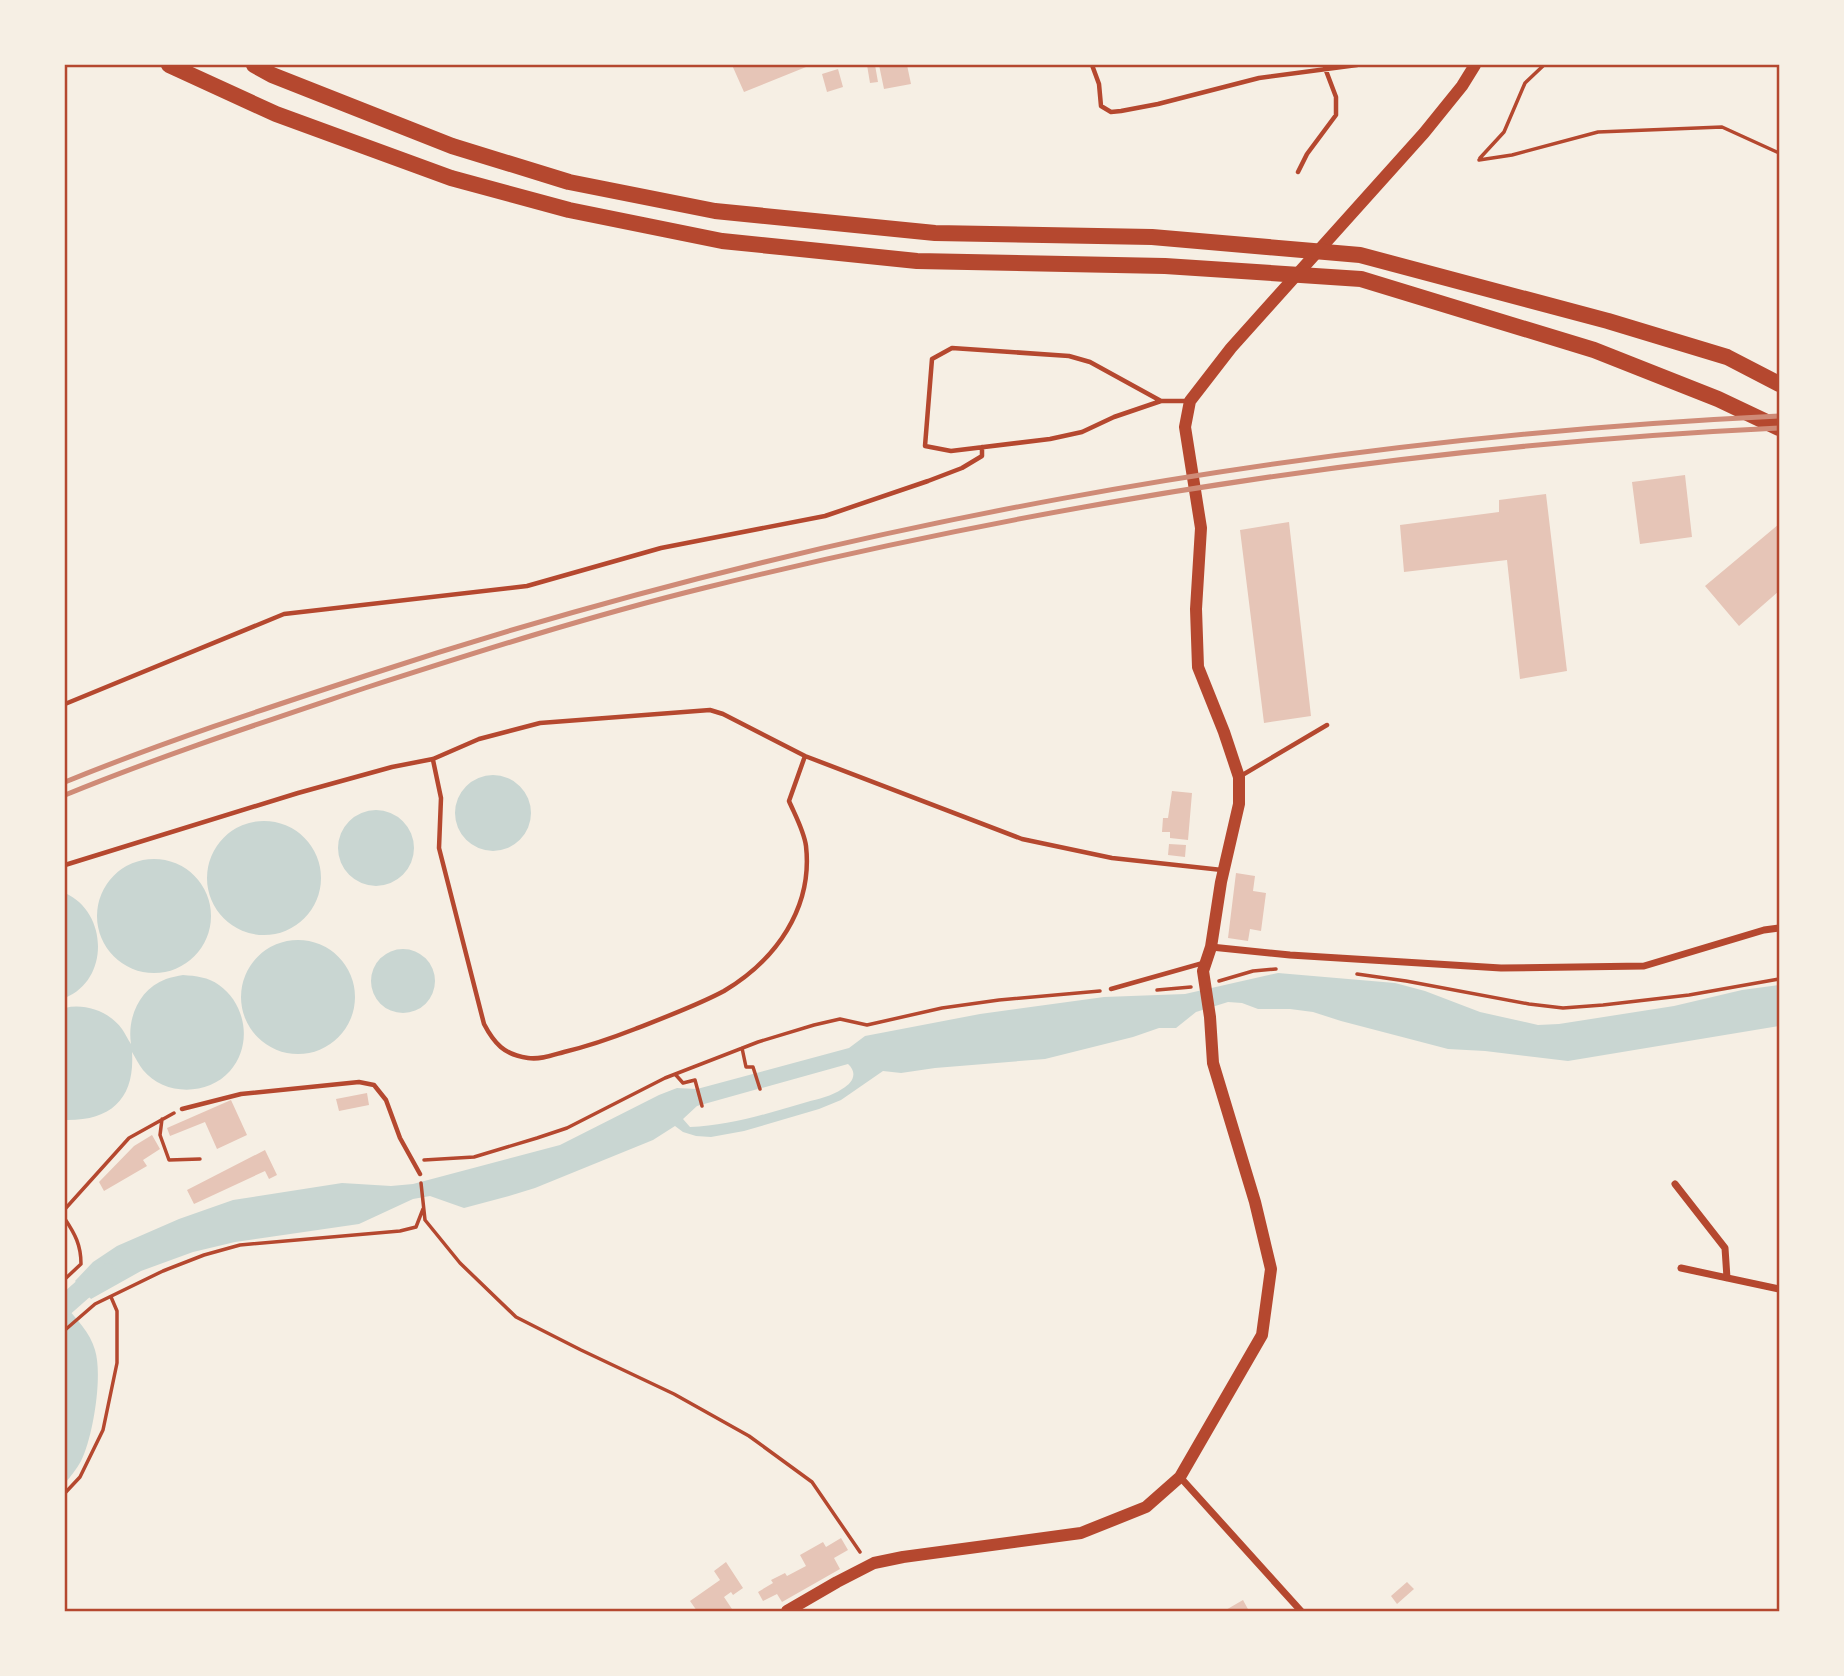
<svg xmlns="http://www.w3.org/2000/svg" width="1844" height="1676" viewBox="0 0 1844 1676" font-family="'PT Sans Narrow',sans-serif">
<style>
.water{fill:#c9d6d2;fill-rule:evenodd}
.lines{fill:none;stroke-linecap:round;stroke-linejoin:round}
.canal{stroke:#c9d6d2;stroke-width:21}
.building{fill:#e6c5b7}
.path{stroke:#b5482f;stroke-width:3.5}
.service{stroke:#b5482f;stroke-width:4.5}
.minor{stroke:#b5482f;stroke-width:7}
.tertiary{stroke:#b5482f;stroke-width:12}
.trunk{stroke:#b5482f;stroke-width:16}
.rail{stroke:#cf8b77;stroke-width:5}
.neatline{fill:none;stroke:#b5482f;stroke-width:2.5}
</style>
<rect width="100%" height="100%" fill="#f6efe4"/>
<path class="water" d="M455 813a38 38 0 1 1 76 0a38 38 0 1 1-76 0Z
M338 848a38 38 0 1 1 76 0a38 38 0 1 1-76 0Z
M207 878a57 57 0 1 1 114 0a57 57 0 1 1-114 0Z
M97 916a57 57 0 1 1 114 0a57 57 0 1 1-114 0Z
M65,893C108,912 110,980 65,998Z
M241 997a57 57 0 1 1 114 0a57 57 0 1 1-114 0Z
M371 981a32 32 0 1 1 64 0a32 32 0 1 1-64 0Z
M1278,973L1395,983L1425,991L1480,1012L1538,1025L1559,1024L1674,1006L1742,990L1779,985V1026L1568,1061L1485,1051L1448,1049L1341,1021L1313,1012L1290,1009H1258L1242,1003L1228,1002L1196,1012L1176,1028H1159L1133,1037L1045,1059L935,1068L901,1073L883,1071L841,1100L819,1109L744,1131L711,1137L696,1136L683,1132L675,1126L653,1140L535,1188L509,1196L464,1208L430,1196L413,1199L359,1224L235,1242L193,1252L141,1271L91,1299L75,1281L93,1262L117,1246L179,1219L233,1200L342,1183L391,1186L413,1184L560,1145L659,1095L677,1088L697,1089L849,1048L865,1036L980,1014L1104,997L1185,994ZM848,1064C858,1073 853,1083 842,1089C832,1096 818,1099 807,1102C769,1113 729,1126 690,1127L683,1119L697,1106Z
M183,975C196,976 208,977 219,985C246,1004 253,1045 230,1071C208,1096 164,1096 143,1070C139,1065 135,1057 132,1052C135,1098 112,1121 65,1120V1008C85,1003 110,1012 122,1029C125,1033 128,1040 131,1044C127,1018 139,989 166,979C171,977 178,976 183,975Z
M65,1305C76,1319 90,1332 95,1350C103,1376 93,1437 81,1461C76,1470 71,1476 65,1483Z"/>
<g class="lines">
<path class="canal" d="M65,1305L82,1290L107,1274"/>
</g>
<path class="building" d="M732,65H811L744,92Z
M867,65H875L878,82L870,83Z
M879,65H907L911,84L884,89Z
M838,69L843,87L827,92L822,74Z
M1685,475L1692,537L1640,544L1632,482Z
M1546,494L1567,671L1520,679L1507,560L1404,572L1400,525L1499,512V500Z
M1289,522L1311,716L1264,723L1240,530Z
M1779,524V591L1739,626L1705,586Z
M1172,791L1192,793L1188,840L1170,838V832H1162L1163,818H1168Z
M1169,844L1186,845L1185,857L1168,855Z
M1236,873L1255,876L1253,891L1266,893L1261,931L1250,929L1248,941L1228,938Z
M367,1093L369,1105L339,1111L336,1099Z
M231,1100L247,1135L217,1149L205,1122L170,1136L167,1128Z
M152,1135L160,1149L143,1160L147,1166L104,1191L99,1182L134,1146Z
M265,1150L277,1175L269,1179L265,1171L194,1204L187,1190Z
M841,1538L848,1550L834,1558L840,1569L782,1602L777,1594L763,1601L758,1592L773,1583L771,1580L785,1573L787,1576L806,1566L800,1555L823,1542L826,1547Z
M726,1562L743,1588L733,1595L731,1592L724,1597L732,1609L730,1611H697L690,1601L720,1580L714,1571Z
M1407,1582L1414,1589L1397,1604L1391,1596Z
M1243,1600L1249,1611H1224Z"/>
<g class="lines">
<path class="path" d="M1480,158L1504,132L1525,83L1544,65
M1479,160L1512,155L1598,132L1722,127L1779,153
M1357,974L1406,981L1529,1004L1563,1008L1603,1005L1689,995L1779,979
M1219,981L1253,971L1276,969
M1157,990L1191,987
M742,1048L746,1067H753L760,1089
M675,1074L683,1083L695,1080L702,1106
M162,1119L160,1135L169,1160L200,1159
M424,1160L474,1157L537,1138L567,1128L665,1078L758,1042L814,1025L840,1019L867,1025L942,1008L999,1000L1100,991
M421,1183L425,1220L460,1263L516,1317L581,1350L674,1394L749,1436L812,1482L860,1552
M65,1209L129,1138L174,1113
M65,1219C75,1234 81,1245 81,1264L65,1279
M65,1330L95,1304L163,1271L204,1255L240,1245L400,1231L416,1227L423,1209
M65,1493L80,1477L103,1430L117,1363V1311L111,1297"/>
<path class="service" d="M1092,65L1099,84L1101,106L1111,112L1121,111L1158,104L1259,78L1357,65
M1298,172L1307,154L1336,115V97L1325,68
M1161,401L1090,362L1069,356L952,348L932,359L925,446L951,451L1050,439L1082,432L1114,417L1161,401H1189
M65,704L284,614L527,586L661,548L825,516L928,481L962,468L982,456V447
M433,760L441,798L439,848L484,1024C494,1043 504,1055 528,1058C540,1060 553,1055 564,1052C589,1046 612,1038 635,1029C663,1018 698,1005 724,991C776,960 813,908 806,846C804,831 795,815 789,801L805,756
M1239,777L1327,725
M65,865L298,793L392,767L433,759L479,739L540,723L710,710L723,714L805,756L1022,839L1112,858L1222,870
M1111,989L1203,963
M182,1109L241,1094L359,1082L374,1085L386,1100L400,1138L420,1174"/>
<path class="minor" d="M1211,947L1290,955L1501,968L1644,966L1764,930L1779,928
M1675,1184L1725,1248L1727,1278
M1681,1268L1779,1289
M1180,1477L1301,1611"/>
<path class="tertiary" d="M787,1611L837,1582L874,1563L903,1557L1081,1533L1146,1507L1180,1477L1262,1335L1271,1269L1255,1202L1213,1063L1210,1017L1203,971L1211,947L1221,882L1239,804V777L1224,732L1198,667L1196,609L1201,528L1185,427L1190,401L1231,348L1424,133L1462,86L1475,65"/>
<path class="trunk" d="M169,65L276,114L451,178L569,210L722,241L917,261L1165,266L1361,279L1594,350L1718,399L1779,428
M254,65L272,75L452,146L569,182L715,211L935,233L1152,237L1360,255L1608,321L1727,357L1779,384"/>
<path class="rail" d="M65,782C163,742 264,709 365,676C821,526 1299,439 1779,416
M65,795C163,755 264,722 365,688C477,652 590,616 704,588C1056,501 1418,445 1779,428"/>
</g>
<rect width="1844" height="1676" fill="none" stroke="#f6efe4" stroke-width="133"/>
<rect x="66" y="66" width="1712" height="1544" class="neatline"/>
</svg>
